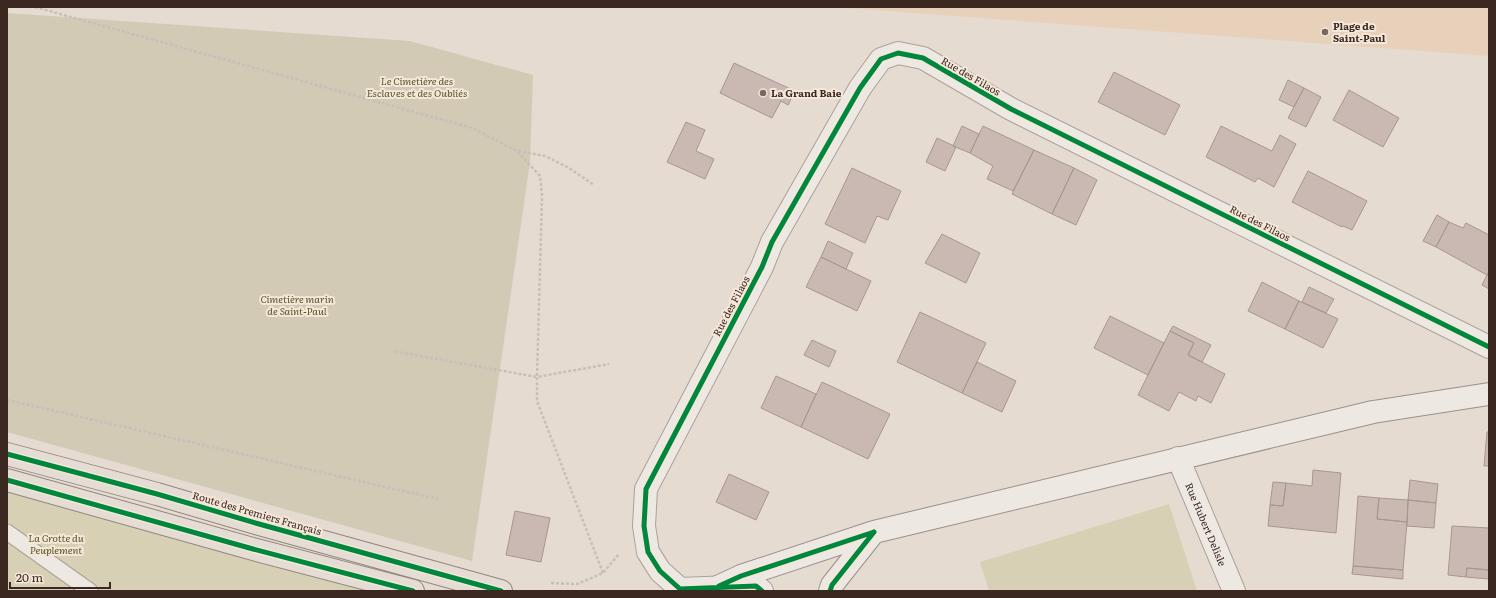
<svg xmlns="http://www.w3.org/2000/svg" width="1496" height="598" viewBox="0 0 1496 598" font-family="Literata,serif">
<style>
.green{fill:#d8d0b4}
.sand{fill:#e7d1ba}
.cemetery{fill:#d2cab4}
.building{fill:#c9b9b2;stroke:#a69790}
.lines{fill:none;stroke-linecap:round;stroke-linejoin:round}
.lane-casing{stroke:#aca199;stroke-width:17}
.street-casing{stroke:#aca199;stroke-width:24}
.secondary-casing{stroke:#9b908a;stroke-width:24}
.primary-casing{stroke:#918780;stroke-width:24}
.path{stroke:#c7bfb9;stroke-width:2.5;stroke-dasharray:3 2;stroke-linecap:butt}
.lane{stroke:#eee8e3;stroke-width:15}
.street{stroke:#eee8e3;stroke-width:22}
.secondary{stroke:#eee8e3;stroke-width:22}
.primary{stroke:#e5ddd4;stroke-width:22}
.cycleway-casing{stroke:#f5e7d9;stroke-width:8}
.cycleway{stroke:#00873e;stroke-width:5}
.poi-dot{fill:#77675f;stroke:#f5e7d9;stroke-width:1.5}
.labels{text-anchor:middle;stroke-width:4;stroke-linejoin:round;paint-order:stroke}
.poi-label{font-size:10px;font-weight:bold;fill:#3b2821;stroke:#f5e7d9;text-anchor:start}
.street-label{font-size:10px;fill:#3b2821;stroke:#f5e7d9}
.park-label{font-size:10px;font-style:italic;fill:#555728;stroke:#f5e7d9}
</style>
<rect width="100%" height="100%" fill="#e6dbd1"/>
<path class="green" d="M7,480L413,591H7Z
M1169,504L1197,591H989L980,562Z"/>
<path class="sand" d="M833,7H1489V56Z"/>
<path class="cemetery" d="M7,13L410,41L533,75L530,162L472,561L7,432Z"/>
<path class="building" d="M734,63L795,91L788,105L781,101L772,118L720,93Z
M1114,72L1180,105L1165,135L1098,102Z
M1288,80L1304,88L1294,107L1279,100Z
M1304,88L1321,97L1306,127L1288,118Z
M1349,90L1399,118L1383,147L1333,120Z
M686,122L705,130L696,151L714,159L705,179L667,162Z
M962,126L979,134L970,153L953,146Z
M983,126L1034,150L1013,191L987,179L993,166L970,153Z
M1221,126L1272,151L1280,135L1296,144L1274,187L1258,178L1255,182L1206,157Z
M937,138L956,147L945,171L926,162Z
M1034,150L1074,168L1052,214L1012,194Z
M852,168L901,191L888,220L877,216L865,243L825,224Z
M1074,168L1097,180L1076,225L1052,214Z
M1308,171L1367,201L1352,230L1343,226L1342,227L1292,202Z
M1437,215L1449,222L1436,247L1423,241Z
M1449,222L1463,228L1466,223L1489,235V271L1487,275L1436,247Z
M942,234L980,253L966,283L925,263Z
M828,241L853,253L846,269L821,257Z
M821,257L871,281L857,311L806,287Z
M1487,275H1489V289L1482,285Z
M1262,282L1299,301L1285,329L1248,311Z
M1309,287L1334,299L1326,313L1302,302Z
M1299,301L1338,319L1323,348L1285,329Z
M920,312L986,343L962,393L897,362Z
M1110,316L1164,343L1148,375L1094,348Z
M1173,326L1211,345L1202,362L1188,355L1194,343L1170,331Z
M1170,331L1194,343L1188,355L1225,374L1211,403L1198,396L1196,401L1179,392L1169,411L1138,395Z
M812,340L836,351L829,367L804,355Z
M977,362L1016,381L1002,412L962,393Z
M776,376L816,394L801,427L761,408Z
M822,382L890,414L868,459L801,427Z
M1487,432H1489V466H1484Z
M1313,470L1341,473L1336,533L1268,526L1270,505L1283,506L1286,483L1312,486Z
M729,474L769,492L756,520L716,502Z
M1410,480L1438,484L1436,503L1408,500Z
M1273,482L1286,483L1283,506L1270,505Z
M1358,496L1379,498L1377,519L1407,522L1403,570L1353,566Z
M1379,498L1408,500L1407,522L1377,519Z
M1408,500L1436,503L1434,528L1407,526Z
M515,511L550,518L541,562L506,555Z
M1452,526L1489,528V570L1467,568L1466,577L1448,575Z
M1353,566L1403,570V579L1352,574Z
M1467,568L1489,570V579L1466,577Z"/>
<g class="lines">
<defs>
<path id="lane" d="M7,532L90,591"/>
<g id="street">
<path id="s1" d="M1178,458L1234,591"/>
<path d="M762,591L756,586L680,589L660,571L648,552L644,526L646,489L762,267L772,242L860,88L881,59L898,53L923,58L1011,109L1489,347"/>
</g>
<path id="secondary" d="M709,591L741,576L874,532L1373,412L1489,394
M830,591L832,585L874,532"/>
<path id="primary" d="M7,454L157,494L259,524L501,591
M7,480L253,549L413,591"/>
</defs>
<use href="#lane" class="lane-casing"/>
<use href="#street" class="street-casing"/>
<use href="#secondary" class="secondary-casing"/>
<use href="#primary" class="primary-casing"/>
<path class="path" d="M35,7L472,128L517,151L540,176L542,196L537,377L393,351
M518,151L545,156L569,168L594,185
M7,400L438,499
M603,573L537,401V377L609,364
M551,583L577,584L603,573L619,554"/>
<use href="#lane" class="lane"/>
<use href="#street" class="street"/>
<use href="#secondary" class="secondary"/>
<use href="#primary" class="primary"/>
<defs>
<path id="cycleway" d="M7,454L157,494L259,524L501,591
M7,480L253,549L413,591
M719,586L741,576L874,532
M762,591L756,586L680,589L660,571L648,552L644,526L646,489L762,267L772,242L860,88L881,59L898,53L923,58L1011,109L1489,347
M830,591L832,585L874,532"/>
</defs>
<use href="#cycleway" class="cycleway-casing"/>
<use href="#cycleway" class="cycleway"/>
</g>
<g class="poi-dot">
<circle cx="1325" cy="32" r="4"/>
<circle cx="763" cy="93" r="4"/>
</g>
<g class="labels">
<g class="poi-label">
<text x="1333" y="30">Plage de<tspan x="1333" dy="12">Saint-Paul</tspan></text>
<text x="771" y="97">La Grand Baie</text>
</g>
<g class="street-label">
<text transform="translate(971 76) rotate(30)" y="4">Rue des Filaos</text>
<text transform="translate(1260 223) rotate(27)" y="4">Rue des Filaos</text>
<text transform="translate(731 306) rotate(-62)" y="4">Rue des Filaos</text>
<text transform="translate(257 513) rotate(16)" y="4">Route des Premiers Français</text>
<text dy="4" stroke="none"><textPath href="#s1" startOffset="72">Rue Hubert Delisle</textPath></text>
</g>
<g class="park-label">
<text x="417" y="85">Le Cimetière des<tspan x="417" dy="12">Esclaves et des Oubliés</tspan></text>
<text x="297" y="303">Cimetière marin<tspan x="297" dy="12">de Saint-Paul</tspan></text>
<text x="56" y="542">La Grotte du<tspan x="56" dy="12">Peuplement</tspan></text>
</g>
</g>
<rect width="1496" height="598" fill="none" stroke="#3b2821" stroke-width="16"/>
<path d="M10 582v6h100v-6" fill="none" stroke="#3b2821" stroke-width="2"/>
<text x="16" y="582" font-size="12" fill="#3b2821" stroke="#f5e7d9" stroke-width="3" paint-order="stroke">20 m</text>
</svg>
